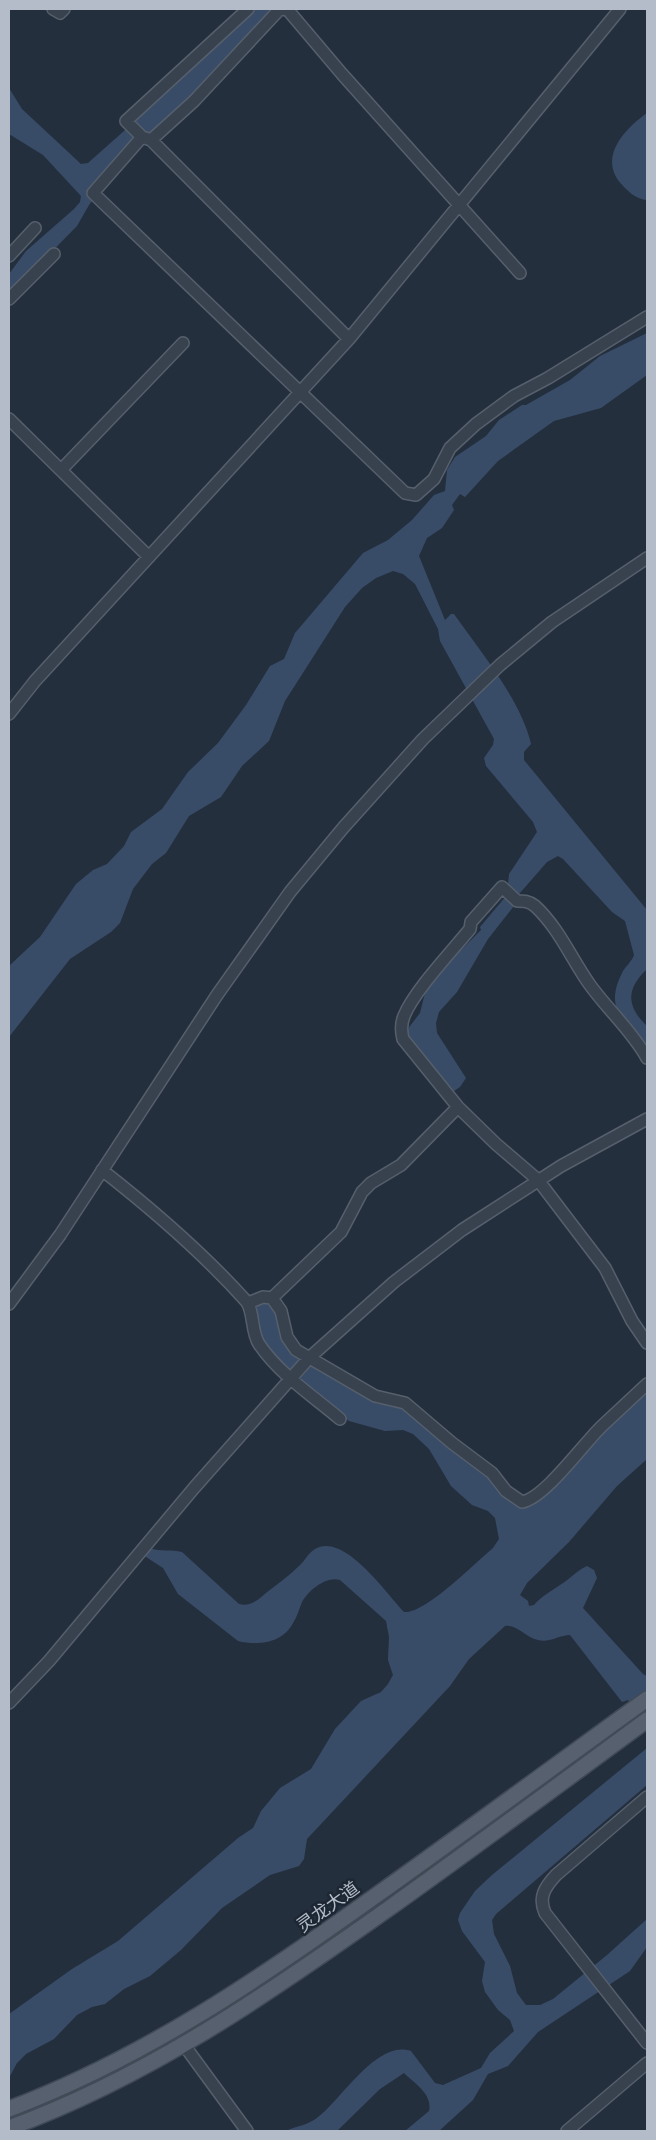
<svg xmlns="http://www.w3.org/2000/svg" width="656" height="2140" viewBox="0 0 656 2140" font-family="'Nunito Sans','Noto Sans SC',sans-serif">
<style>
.water{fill:#394c67}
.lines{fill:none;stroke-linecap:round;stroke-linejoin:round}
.minor-casing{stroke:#565f6c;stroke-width:14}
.major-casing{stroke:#414a57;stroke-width:18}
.minor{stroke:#38414e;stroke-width:11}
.major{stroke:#56606e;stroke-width:15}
.labels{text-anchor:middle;stroke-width:5;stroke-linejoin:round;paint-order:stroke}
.street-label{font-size:18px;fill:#b4bcc9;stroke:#1d2633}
</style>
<rect width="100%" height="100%" fill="#242f3e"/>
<path class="water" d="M253,9H274L227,60L150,135L144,130L89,205L77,226L9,295V274L26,251L74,209L80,202L81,196L43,155L9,134V88L22,109L81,164L88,163L133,123L132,120C177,87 214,48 253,9Z
M647,113V200C637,199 631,194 624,187C596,160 623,130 647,113Z
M647,333V375L601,408L554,421L498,461L465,497L460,494L452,505L454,510L442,528L427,538L419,556L445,620L451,614H454C480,651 521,700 531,744L524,752V760L647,910V969C626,989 626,1006 647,1026V1049C624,1021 603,1009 623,971C627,965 632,961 634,955L625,921L612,912L563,859L558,856L547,862L513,901L514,906L488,939L457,992L439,1012L436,1023L437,1033L466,1078L460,1087L451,1093L410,1044L407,1030L420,1013L426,989L444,967L481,930L480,927L507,895L509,874L537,832L533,822L486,766L484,758L493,745L494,739L440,641L438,629L415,584L403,574L393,571L376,578L362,588L345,607L285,701L269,741L242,766L221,797L189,816L166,853L152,864L133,889L120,923L111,932L70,959L9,1037V966L40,937L76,884L93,870L107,864L124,846L131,832L162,809L188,772L218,743L246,705L270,666L284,659L295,633L363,553L388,540L412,520L434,495L445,491L447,470L455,457L486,436L499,420L522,405H526L570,380L600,356Z
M266,1302L272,1306L302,1359L291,1372L262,1342L254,1307Z
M311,1366L378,1404L399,1405L487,1475L521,1505L532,1504L647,1387V1459L617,1486L569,1542L527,1583L520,1595L528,1601L529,1606L534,1605C542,1596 550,1592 560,1585C570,1579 576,1571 587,1566L594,1570L597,1578L583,1608L643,1674L647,1676V1725L628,1700L622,1702L570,1635C559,1635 550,1643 538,1640C526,1638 517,1624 505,1626L469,1659L450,1686L307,1839L304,1859L299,1866L270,1875L222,1908L181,1950L150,1976L124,1989L105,2004L92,2007L77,2015L54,2039L26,2054L17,2063L9,2078V2014L72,1969L118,1941L238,1838L253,1828L261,1811L280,1788L311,1769L335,1729L361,1701L381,1692L388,1684L393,1675L388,1660L389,1637L386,1621L340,1580C326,1576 309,1590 302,1602C299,1609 297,1617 293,1623C283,1643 258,1646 238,1641L178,1594L163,1568L143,1555L150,1548C160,1552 171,1549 182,1552L239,1604C250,1607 258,1600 266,1593C277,1584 289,1576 299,1566C305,1561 308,1553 315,1549C344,1532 386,1593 404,1612C424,1615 476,1562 493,1548L499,1539L495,1518L488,1511L472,1505L451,1486L429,1449L413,1434L403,1430L385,1431L349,1421L299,1380Z
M647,1748V1785L496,1914L492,1920L494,1934L510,1966L517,1993L526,2005H540L553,1999L607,1955L647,1919V1947L630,1971L538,2032L508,2066L488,2074L473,2100L439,2131H405L429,2111C433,2094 414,2083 404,2073L380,2089L337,2131H286C296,2126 309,2125 318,2117C341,2100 377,2039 411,2051L435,2083L443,2085L481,2068L490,2053L514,2031L510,2020L498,2010L485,1992L482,1981L485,1962L462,1931L458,1920L460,1913L475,1891L492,1875Z"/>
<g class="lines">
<defs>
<path id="minor" d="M53,9L60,13L64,9
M248,9L126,121L142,137L151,140L349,339
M287,9L342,74L520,273
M142,137L93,193L405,493L416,495L434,479L450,448L476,424L514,396L548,378L647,317
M151,140L194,101L279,10L285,9
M9,256L35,228
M9,299L54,254
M9,419L149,557
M61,470L183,343
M9,714L35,681L349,339L620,9
M647,1058C632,1031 608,1010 590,985C572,960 559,928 535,906C529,901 524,901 517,901L502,887L471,922L470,929C452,951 414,991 404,1016C401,1023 401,1031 403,1039L458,1107L496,1144L538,1180L605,1268L632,1321L647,1343
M102,1170C153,1210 203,1253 246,1301C254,1310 251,1332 259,1344C279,1374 313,1396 340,1419
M272,1298L341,1232L362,1192L371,1183L401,1165L458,1107
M248,1303L263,1297L272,1298L281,1311L287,1337L296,1350L375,1396L405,1403L452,1443L492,1473L506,1491L522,1502C545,1498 584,1443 602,1426C617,1412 632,1398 647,1384
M9,1304L60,1235L217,995L290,892L343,828L423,739L500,665L552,622L647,558
M9,1703L49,1661L194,1488L309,1358L394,1282L462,1230L561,1166L647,1119
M647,1797L556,1875C545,1887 538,1897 545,1913L647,2043
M184,2045L247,2131
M567,2131L647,2063"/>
<path id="major" d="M9,2109C144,2058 261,1978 378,1894C468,1830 557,1764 647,1699
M9,2128C148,2077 268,1994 388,1909C475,1847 561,1783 647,1720"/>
</defs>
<use href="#minor" class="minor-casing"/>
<use href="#major" class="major-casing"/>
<use href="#minor" class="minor"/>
<use href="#major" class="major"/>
</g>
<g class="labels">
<g class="street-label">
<text transform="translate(328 1907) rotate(-36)" y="6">灵龙大道</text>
</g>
</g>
<rect width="656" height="2140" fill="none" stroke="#b4bcc9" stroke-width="20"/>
</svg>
